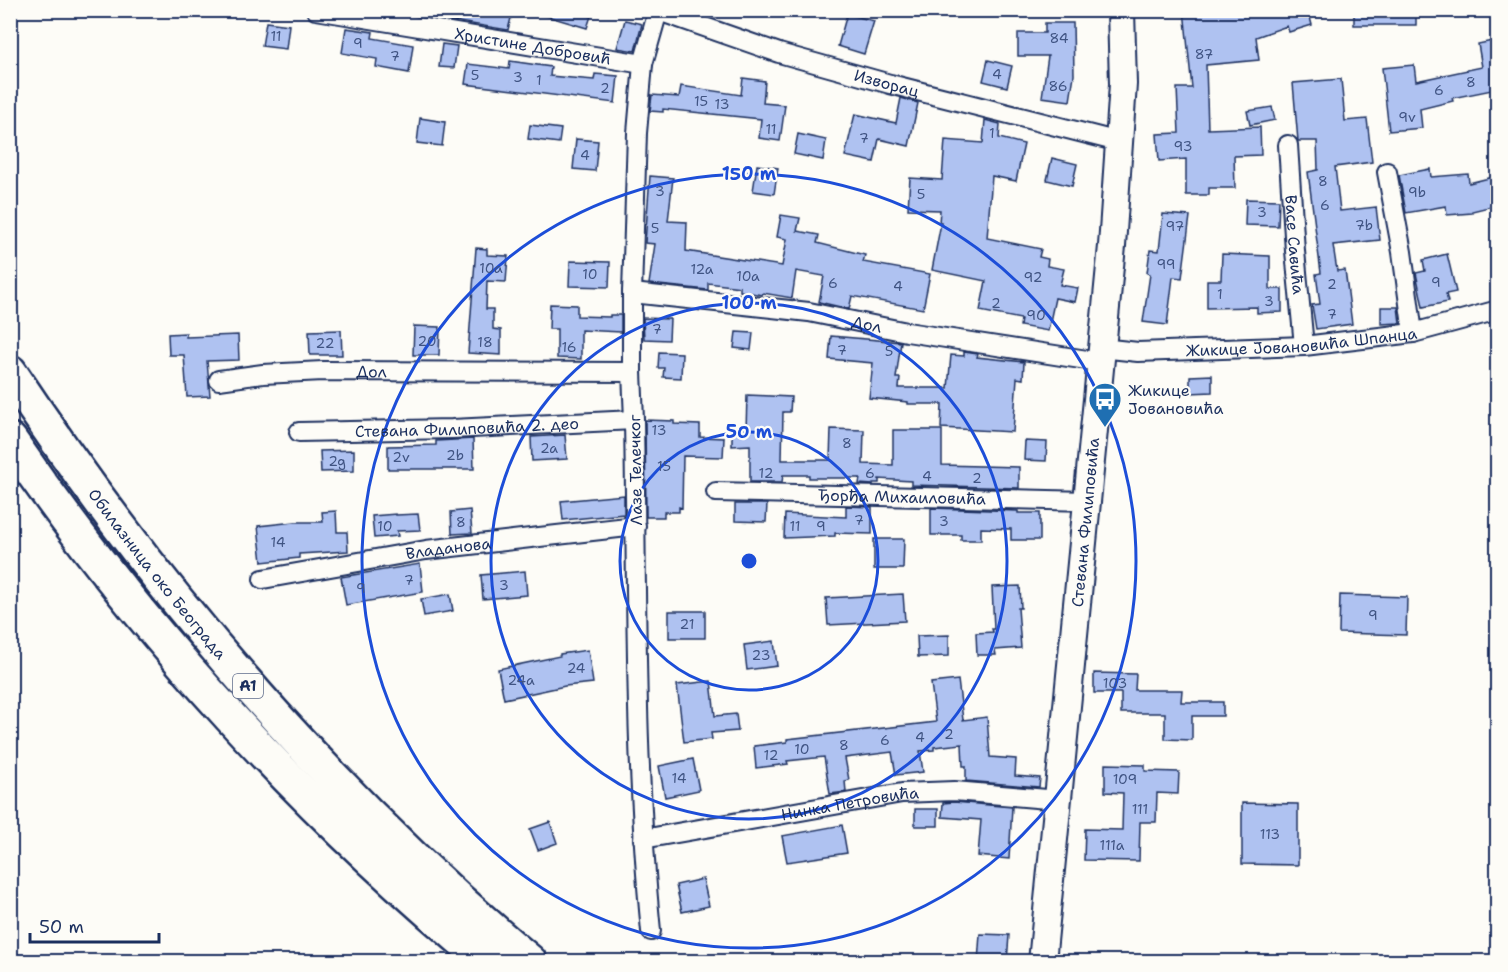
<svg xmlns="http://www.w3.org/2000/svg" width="1508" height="972" viewBox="0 0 1508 972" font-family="'Shantell Sans',sans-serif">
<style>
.building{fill:#afc2f1;stroke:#1b2f5e;stroke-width:1.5}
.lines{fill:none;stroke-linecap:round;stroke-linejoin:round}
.minor-casing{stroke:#1b2f5e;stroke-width:22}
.secondary-casing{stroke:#1b2f5e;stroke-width:30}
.motorway-casing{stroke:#1b2f5e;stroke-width:38}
.minor{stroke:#fdfcf7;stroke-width:18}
.secondary{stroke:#fdfcf7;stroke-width:26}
.motorway{stroke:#fdfcf7;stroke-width:33}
.ring{fill:none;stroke:#1d4ed8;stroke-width:3}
.labels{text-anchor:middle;stroke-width:4.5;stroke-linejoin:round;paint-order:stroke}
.number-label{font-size:14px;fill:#405483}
.shield{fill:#fdfcf7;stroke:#5f6c8c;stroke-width:1.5}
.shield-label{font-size:15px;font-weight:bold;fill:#1b2f5e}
.street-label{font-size:16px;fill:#1b2f5e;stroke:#fdfcf7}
.poi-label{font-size:16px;fill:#1b2f5e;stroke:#fdfcf7;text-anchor:start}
.centre{fill:#1d4ed8;stroke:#fdfcf7;stroke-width:3}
.ring-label{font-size:18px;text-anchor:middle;font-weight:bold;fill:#1d4ed8;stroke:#fdfcf7;stroke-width:4.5;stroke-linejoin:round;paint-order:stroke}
</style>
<rect width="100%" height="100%" fill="#fdfcf7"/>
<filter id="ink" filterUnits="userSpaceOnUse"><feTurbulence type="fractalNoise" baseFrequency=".0167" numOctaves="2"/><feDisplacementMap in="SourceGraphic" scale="12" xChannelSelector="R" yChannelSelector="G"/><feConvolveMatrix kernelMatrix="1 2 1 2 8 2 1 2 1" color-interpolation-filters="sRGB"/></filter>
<g filter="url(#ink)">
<path class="building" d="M455,10H513L508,30L453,21Z
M540,10H584L592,13L587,28L540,14Z
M1184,10H1308L1312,25L1289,32L1287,26L1256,37L1259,60L1206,65L1208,129L1260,127L1261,155L1234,156L1235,188H1209V195H1186V159L1159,161L1157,134L1179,133L1177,88H1192Z
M1354,10H1416V25H1354Z
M847,14L874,21L864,54L838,46Z
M625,20L642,24L635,51L617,48Z
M266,22L289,25L286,49L262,46Z
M1045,23H1073L1074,75L1070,101L1042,97L1048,56H1018V33H1045Z
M346,28L373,32L372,38L413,45L409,73L376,67L377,59L342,53Z
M1497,40V89L1452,98L1453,101L1420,109L1422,128L1389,131L1382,68L1414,65L1416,81L1482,67L1478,44Z
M442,44L457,46L454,68L439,67Z
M988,60L1012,66L1007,87L983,81Z
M510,61L551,67L550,76L594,80L595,74L618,76L615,103L465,84L468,64L509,69Z
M743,78L765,81L763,103L785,105L780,141L759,138L761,119L663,109V112L650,111L652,95L679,97L681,86L741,95Z
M1341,79L1345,121L1367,119L1372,162L1335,167L1340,211L1376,207L1380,240L1333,245L1337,271L1345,270L1352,324L1316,329L1312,305L1320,304L1316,274L1321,273L1308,172L1318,170L1317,141H1298L1293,83Z
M901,98L918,103L909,146L879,139L874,162L845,156L855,114L896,123Z
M1272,107L1275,120L1250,125L1247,111Z
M420,118L445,122L442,146L417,143Z
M985,120L1000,124L999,138L1024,144L1016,181L992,176L987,238L1041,249L1039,257L1048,259L1047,266L1064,269L1060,285L1078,288L1075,302L1055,298L1048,331L1020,326L1021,319L980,311L986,281L932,270L941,223H939L940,210L908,209L910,178L942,180L945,140L983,143Z
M530,125L561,129L559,143L528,139Z
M798,134L826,140L823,160L794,154Z
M576,139L598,141L595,171L573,169Z
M1052,158L1077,164L1072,186L1047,180Z
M757,165L778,168L774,194L753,191Z
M1430,169L1431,177L1468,174L1469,183L1497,176V205L1472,211V213L1447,215L1446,206L1406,213L1399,175Z
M650,176L673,178L668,221L687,222L686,251L782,266L787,239L777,237L781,215L800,218L797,231L819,235L817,243L865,255L863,262L930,274L923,309L852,296L849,309L819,302L824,276L796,271L792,298L763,293L762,295L740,291V287L708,283V290L649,284L655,244L645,243Z
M1246,199L1279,200L1278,226L1245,225Z
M1163,214L1190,216L1182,278L1173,277L1167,325L1143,322L1150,274L1147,273L1150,250L1159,251Z
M476,248L487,249V255L508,256L506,282L487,281L486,309H493V329L501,330V355L468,353Z
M1222,254L1270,256V289H1282V312L1257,313V307L1207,308V280H1221Z
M1447,254L1456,292L1446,294L1448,302L1423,307L1416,273L1425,271L1423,260Z
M570,261L610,262L609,287L569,286Z
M550,304L577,305V316L610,317V315H621V332L581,330V359L557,358V329H549Z
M1381,307H1398L1400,323L1381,324Z
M643,318L670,319L669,340L644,339Z
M414,326L440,327L439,355H413Z
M341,330L342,355H310L309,331Z
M736,332L753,333L751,350L734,348Z
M186,333V337L238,335L239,360L207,361L210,396L187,397L184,355H169L168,334Z
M831,336L901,342L896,378H900L899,388H948L951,355L964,356V352L978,354L977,357L1024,362L1023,379L1017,378L1013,432L941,428L942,404H908V402L869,398L873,363L829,359Z
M659,352L682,353L681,378L663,377L664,368H658Z
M1212,375V392L1190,393V376Z
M747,395L791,397L790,412H783L782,460H830L831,429L864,430L863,464L893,465V430H942V465L1019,467V488L911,485V481L879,479V483H873V485L859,484L860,478H809V475H783L782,482H750V445L732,446V431H746Z
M645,420L674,421V424L700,425V437L724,438L723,457L683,456L682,508L679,507V512H664V517H646Z
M565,435L567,459L532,461L531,437Z
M473,439L474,469H388V446L436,445V441Z
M1025,441L1047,442L1046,461L1024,460Z
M354,450V471L321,472L320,451Z
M624,495V514L563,520L561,501Z
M735,504H767L766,522L735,521Z
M846,506L872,507V534L835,533V536L784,538L785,514L846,517Z
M931,508L1018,511V513H1040V540H1011V529L981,528V540H961V535H931Z
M470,510L472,533L452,534L451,512Z
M336,511L337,532H347L348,551L299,554V558L262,562L258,526L295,522H323L322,512Z
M396,514V515L418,514L420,530L397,531L398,536L374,538L372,516Z
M874,539H904L903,569H874Z
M420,564L423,592L346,605L341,577Z
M525,571L527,595L483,599L481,575Z
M1020,586L1021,608H1018L1021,648L995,650L996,655H977L976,633L993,632L992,629H994L992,587Z
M450,594L453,611L424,616L421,599Z
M903,594L905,621L828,625L826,598Z
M1340,595L1407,597L1406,635L1339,633Z
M669,611H705V638H669Z
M949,635V656L918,657L917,636Z
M774,641L777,666L747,670L744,645Z
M588,650L593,683L565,686L504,699L498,669L560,656V654Z
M1094,673L1136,674L1135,690H1182L1181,702H1223V716H1192V740L1165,739V713H1121V693H1094Z
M958,680L963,720L987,717L990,757L1016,759L1015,776L1040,778L1039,787L966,781V766H963L962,744L934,747V750L920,751L923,772L896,775L892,752L845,758L849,780L845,781L846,792L830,794L824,757L787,761L788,764L756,768L754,746L787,742V739L936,722L931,683Z
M711,681L715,716L736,714L738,731L711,733L712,739L684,742L677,685Z
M693,759L699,790L665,797L659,766Z
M1105,764L1145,765V771L1179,772L1178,794L1157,793L1156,822H1140L1139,861L1084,860L1085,829L1122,830L1123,793L1105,792Z
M954,802L1012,807L1009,859L978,856L981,820L942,817L943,803Z
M1242,803L1298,804V865L1242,864Z
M915,809H938V826H915Z
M550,822L557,843L538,850L530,829Z
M842,825L847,853L787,862L782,836Z
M703,879L709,906L682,912L676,885Z
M980,934L1009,935L1007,962H978Z"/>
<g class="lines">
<defs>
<g id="minor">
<path id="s1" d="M316,10L643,64"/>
<path id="s2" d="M656,10L779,53L890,84L1119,142"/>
<path id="s3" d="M1288,145L1295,251L1304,346"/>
<path d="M1387,172L1402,252L1413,333"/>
<path id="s4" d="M632,293L809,312L907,332L1100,362"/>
<path id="s5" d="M1101,348L1138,352L1304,346L1413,333L1498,310"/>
<path id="s6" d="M219,380L263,374L323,371L632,372"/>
<path id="s7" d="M299,432L452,429L634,420"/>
<path id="s8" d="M716,492L1087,501"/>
<path id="s9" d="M263,579L426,550L636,526"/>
<path id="s10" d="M643,839L902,793L954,791L1059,800"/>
<path d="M651,931C634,761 637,590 634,420L632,372V293L637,133L643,64L658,11"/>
</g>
<g id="secondary">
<path id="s11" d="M1042,962L1112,246L1123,84L1121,10"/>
</g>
<g id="motorway">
<path id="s12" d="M10,372C156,592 327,792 530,962"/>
<path d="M10,440C141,632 309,814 488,962"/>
</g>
</defs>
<use href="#minor" class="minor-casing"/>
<use href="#secondary" class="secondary-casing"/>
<use href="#motorway" class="motorway-casing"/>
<use href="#minor" class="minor"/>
<use href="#secondary" class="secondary"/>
<use href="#motorway" class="motorway"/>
</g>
</g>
<g class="ring">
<circle cx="749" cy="561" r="129"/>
<circle cx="749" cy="561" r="258"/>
<circle cx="749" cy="561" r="387"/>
</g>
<defs>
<symbol id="bus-pin" viewBox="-11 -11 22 30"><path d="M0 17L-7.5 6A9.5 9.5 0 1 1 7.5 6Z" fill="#1f6fb2" stroke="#fdfcf7"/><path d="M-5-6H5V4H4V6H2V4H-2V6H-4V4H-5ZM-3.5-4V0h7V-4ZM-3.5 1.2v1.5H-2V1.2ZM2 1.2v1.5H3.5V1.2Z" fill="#fff"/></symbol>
</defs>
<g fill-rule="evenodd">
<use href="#bus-pin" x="1086" y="380" width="38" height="52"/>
</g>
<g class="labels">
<g class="number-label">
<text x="276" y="41">11</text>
<text x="1059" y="43">84</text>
<text x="358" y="48">9</text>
<text x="1204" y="59">87</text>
<text x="395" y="61">7</text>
<text x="997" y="79">4</text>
<text x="475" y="80">5</text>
<text x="518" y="82">3</text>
<text x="539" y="85">1</text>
<text x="1471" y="87">8</text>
<text x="1058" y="91">86</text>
<text x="605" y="93">2</text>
<text x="1439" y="95">6</text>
<text x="701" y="106">15</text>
<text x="722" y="109">13</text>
<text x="1407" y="122">9v</text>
<text x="771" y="134">11</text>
<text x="992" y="138">1</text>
<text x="864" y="143">7</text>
<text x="1183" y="151">93</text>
<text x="585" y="160">4</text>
<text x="1323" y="186">8</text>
<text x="660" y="196">3</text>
<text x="1417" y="197">9b</text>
<text x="921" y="199">5</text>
<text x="1325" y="210">6</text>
<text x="1262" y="217">3</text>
<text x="1364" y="230">7b</text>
<text x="1175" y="231">97</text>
<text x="655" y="233">5</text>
<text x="1166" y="269">99</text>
<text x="491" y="273">10a</text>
<text x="702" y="274">12a</text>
<text x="590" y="279">10</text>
<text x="748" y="281">10a</text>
<text x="1033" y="282">92</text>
<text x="1436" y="287">9</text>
<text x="833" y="288">6</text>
<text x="1332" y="289">2</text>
<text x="898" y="291">4</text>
<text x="1220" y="299">1</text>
<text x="1269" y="306">3</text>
<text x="996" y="308">2</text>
<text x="1332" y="319">7</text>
<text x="1036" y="320">90</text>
<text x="657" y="334">7</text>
<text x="427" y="346">20</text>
<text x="485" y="347">18</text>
<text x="325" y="348">22</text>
<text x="569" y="352">16</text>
<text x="842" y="355">7</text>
<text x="889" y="356">5</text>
<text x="659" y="435">13</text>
<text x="847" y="448">8</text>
<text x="549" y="453">2a</text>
<text x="455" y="460">2b</text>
<text x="401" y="462">2v</text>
<text x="337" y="466">2g</text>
<text x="664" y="471">15</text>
<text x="766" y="478">12</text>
<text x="870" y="478">6</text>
<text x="927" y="481">4</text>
<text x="977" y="483">2</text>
<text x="859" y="525">7</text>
<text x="944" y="526">3</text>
<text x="461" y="527">8</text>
<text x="385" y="531">10</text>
<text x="795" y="531">11</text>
<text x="821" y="531">9</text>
<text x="278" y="547">14</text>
<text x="409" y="585">7</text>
<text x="504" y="590">3</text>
<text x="361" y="593">9</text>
<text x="1373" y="620">9</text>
<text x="687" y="629">21</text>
<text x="761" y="660">23</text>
<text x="576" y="673">24</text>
<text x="521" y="685">24a</text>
<text x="1115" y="688">103</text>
<text x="949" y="739">2</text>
<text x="920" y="742">4</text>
<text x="885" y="745">6</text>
<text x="844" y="750">8</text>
<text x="802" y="754">10</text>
<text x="771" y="760">12</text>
<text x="679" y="783">14</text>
<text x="1125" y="784">109</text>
<text x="1140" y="814">111</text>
<text x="1270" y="839">113</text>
<text x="1112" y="850">111a</text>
</g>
<rect class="shield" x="233" y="674" width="30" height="24" rx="4.5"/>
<g class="shield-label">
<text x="248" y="691">A1</text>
</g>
<g class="street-label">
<text dy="6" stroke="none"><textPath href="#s1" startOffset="220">Христине Добровић</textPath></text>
<text dy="6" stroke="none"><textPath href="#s2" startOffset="242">Изворац</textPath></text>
<text dy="6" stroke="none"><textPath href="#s3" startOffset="100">Васе Савића</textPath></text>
<text dy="6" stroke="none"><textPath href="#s4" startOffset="237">Дол</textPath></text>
<text dy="6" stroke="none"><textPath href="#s5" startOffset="201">Жикице Јовановића Шпанца</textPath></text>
<text dy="6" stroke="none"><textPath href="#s6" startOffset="153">Дол</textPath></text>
<text dy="6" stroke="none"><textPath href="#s7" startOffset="168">Стевана Филиповића 2. део</textPath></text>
<text transform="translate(635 470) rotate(-91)" y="6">Лазе Телечког</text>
<text dy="6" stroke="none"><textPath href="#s8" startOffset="186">Ђорђа Михаиловића</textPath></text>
<text dy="6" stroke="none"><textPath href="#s11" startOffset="442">Стевана Филиповића</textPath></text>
<text dy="6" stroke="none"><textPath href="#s9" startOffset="188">Владанова</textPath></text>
<text dy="6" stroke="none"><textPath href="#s12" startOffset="250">Обилазница око Београда</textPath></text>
<text dy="6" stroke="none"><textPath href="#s10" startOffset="210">Нинка Петровића</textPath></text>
</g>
<g class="poi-label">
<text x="1128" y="396">Жикице<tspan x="1128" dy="18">Јовановића</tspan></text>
</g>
</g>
<circle cx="749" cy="561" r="9" class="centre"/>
<g class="ring-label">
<text x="749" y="180">150 m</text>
<text x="749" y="309">100 m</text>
<text x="749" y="438">50 m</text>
</g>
<rect width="1508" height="972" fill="none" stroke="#fdfcf7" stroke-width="36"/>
<rect x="18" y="18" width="1472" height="936" fill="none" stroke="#1b2f5e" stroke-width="2" filter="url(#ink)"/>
<path d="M30 933v9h129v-9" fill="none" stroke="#1b2f5e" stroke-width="3"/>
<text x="39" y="933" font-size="18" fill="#1b2f5e" stroke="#fdfcf7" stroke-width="4.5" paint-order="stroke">50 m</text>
</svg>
